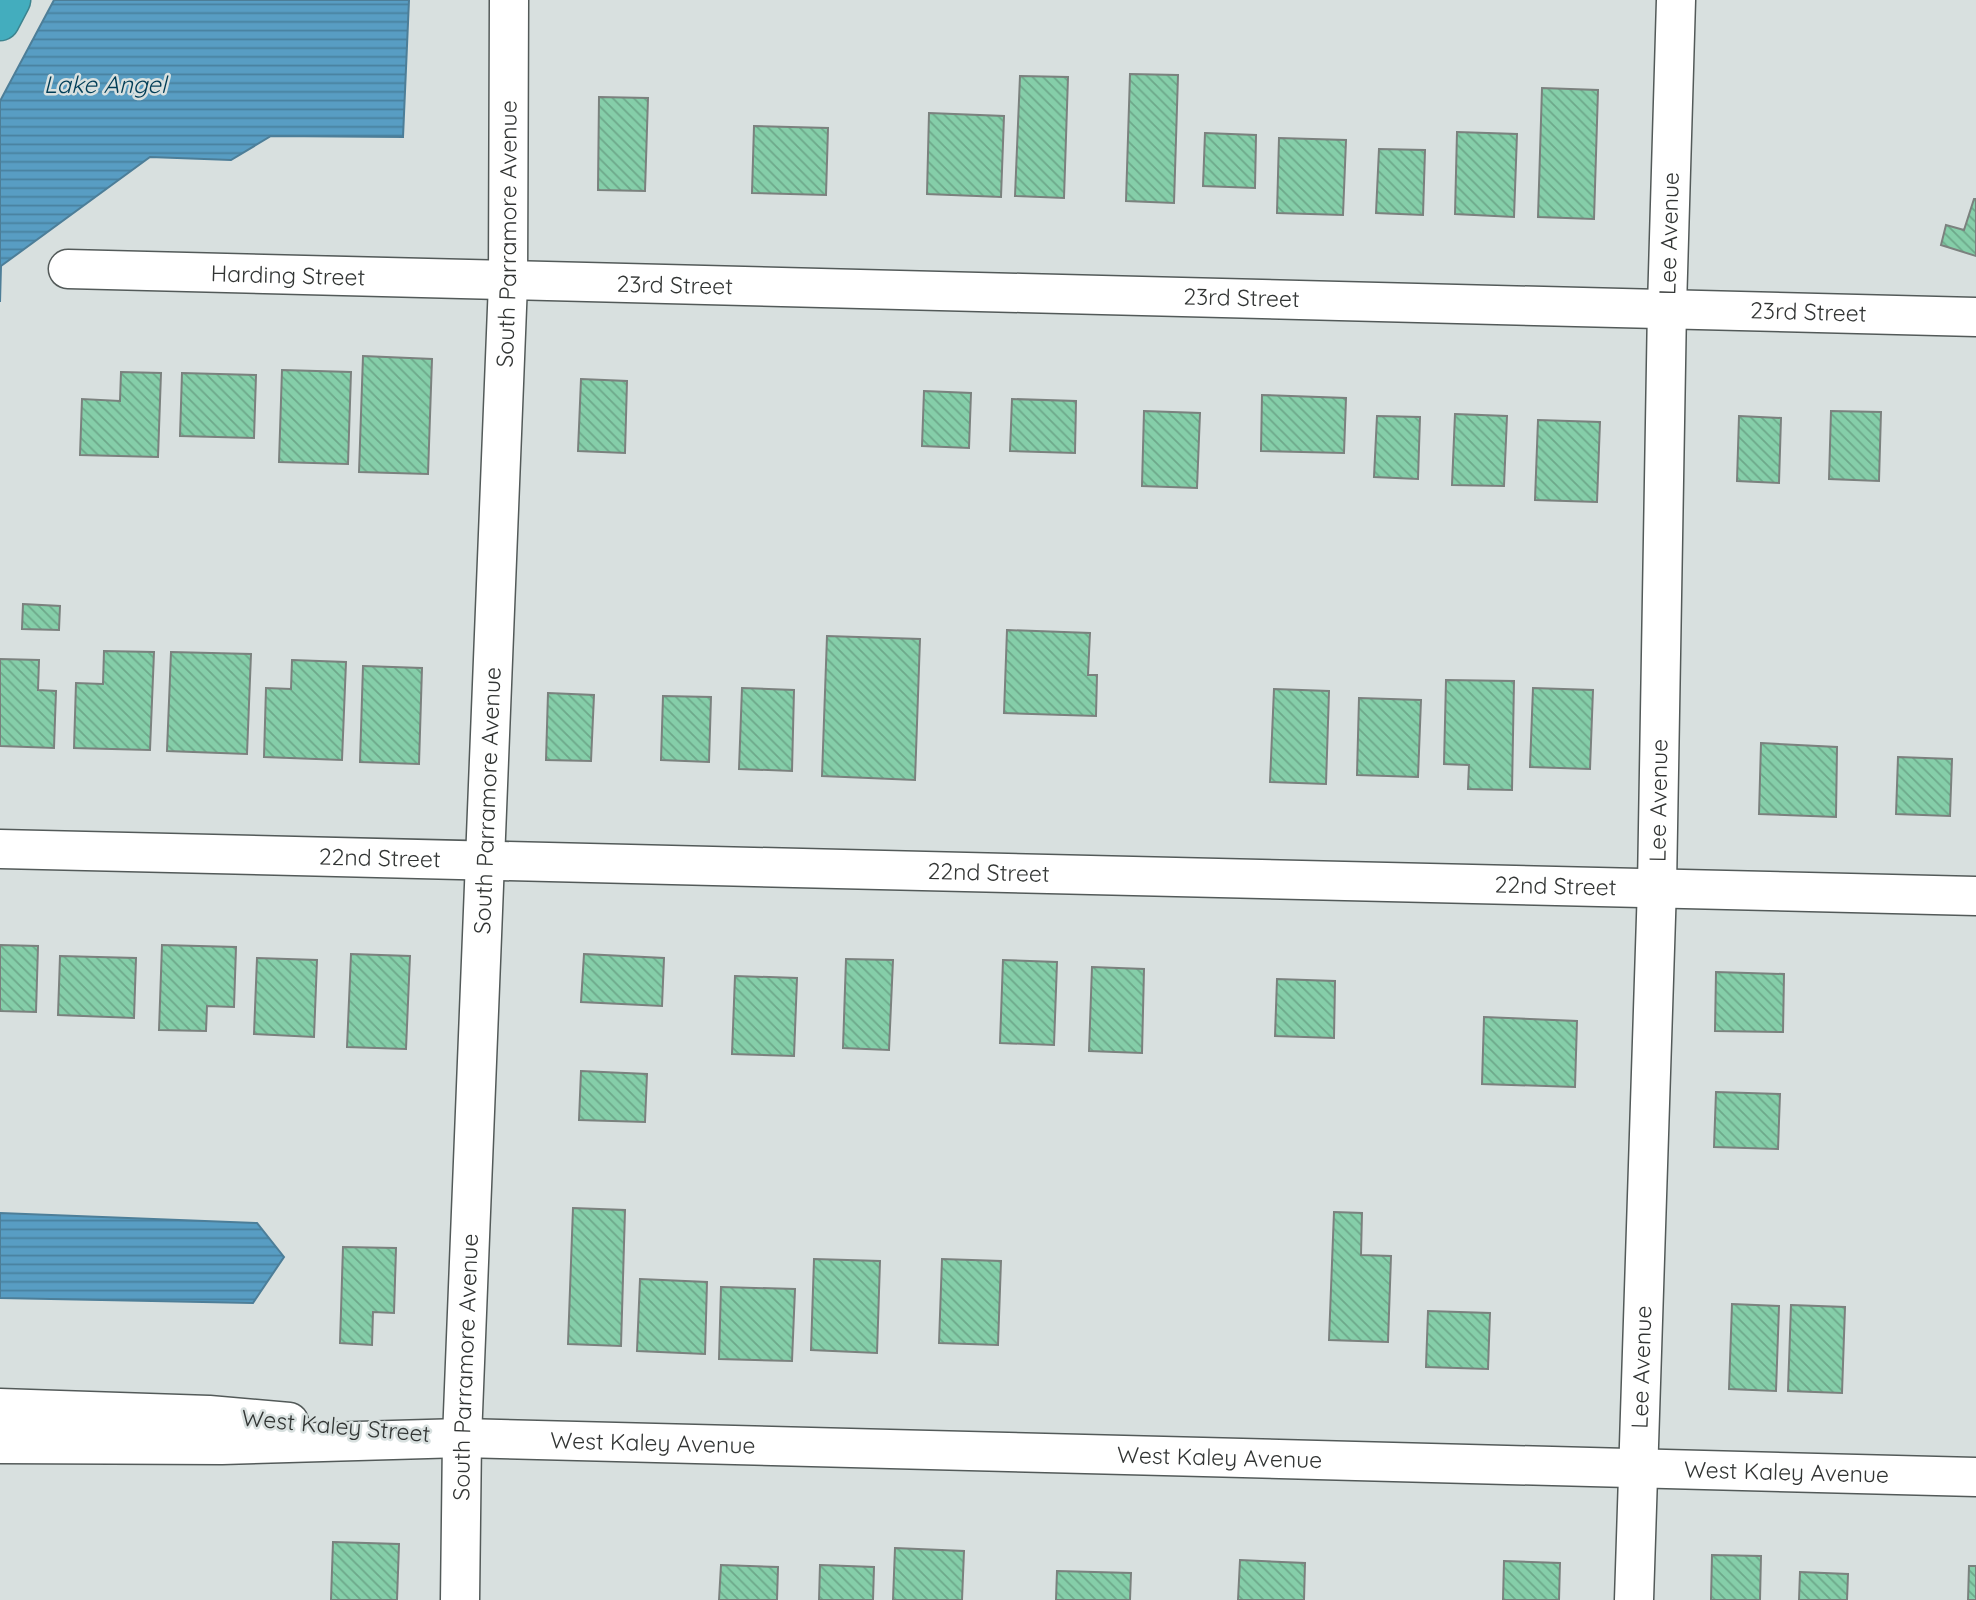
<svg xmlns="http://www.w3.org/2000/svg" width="1976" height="1600" viewBox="0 0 1976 1600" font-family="Quicksand,sans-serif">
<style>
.water{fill:url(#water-rules);stroke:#4d7e98;stroke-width:2}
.building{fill:url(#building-back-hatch);stroke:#7b817e;stroke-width:2}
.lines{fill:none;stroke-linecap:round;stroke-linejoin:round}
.minor-casing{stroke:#535a59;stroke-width:41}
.highway-casing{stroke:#3d838e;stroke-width:41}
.minor{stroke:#fff;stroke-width:38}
.highway{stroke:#43adbe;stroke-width:38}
.labels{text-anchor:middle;stroke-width:5;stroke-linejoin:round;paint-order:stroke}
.street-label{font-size:23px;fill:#323534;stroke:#d8e0df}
.water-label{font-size:24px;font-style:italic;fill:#003d57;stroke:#d8e0df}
</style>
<defs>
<pattern id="water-rules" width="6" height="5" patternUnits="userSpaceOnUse" patternTransform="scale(1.75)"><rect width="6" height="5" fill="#589dc3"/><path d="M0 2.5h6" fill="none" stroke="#49819f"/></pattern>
<pattern id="building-back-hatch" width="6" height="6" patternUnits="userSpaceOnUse" patternTransform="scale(1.75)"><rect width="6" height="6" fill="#85cea9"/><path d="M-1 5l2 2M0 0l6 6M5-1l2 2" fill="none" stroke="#6da88a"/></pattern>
</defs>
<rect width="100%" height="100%" fill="#d8e0df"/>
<path class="water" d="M54,0H409L403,137L271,136L231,160L150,157L1,266L0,302V101Z
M0,1213L257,1223L284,1257L253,1303L0,1298Z"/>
<path class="building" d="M1130,74L1178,75L1174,203L1126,201Z
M1020,76L1068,77L1064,198L1015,196Z
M1542,88L1598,90L1594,219L1538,217Z
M599,97L648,98L645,191L598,190Z
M929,113L1004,116L1001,197L927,194Z
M754,126L828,128L826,195L752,193Z
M1457,132L1517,134L1514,217L1455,214Z
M1205,133L1256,135L1255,188L1203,186Z
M1279,138L1346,140L1343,215L1277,213Z
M1379,149L1425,150L1423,215L1376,213Z
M1974,199H1976V256L1941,245L1946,225L1964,230Z
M363,356L432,359L428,474L359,472Z
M282,370L351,372L348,464L279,462Z
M121,372L161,373L158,457L80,455L82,399L120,401Z
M182,373L256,375L254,438L180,436Z
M581,379L627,381L625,453L578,451Z
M924,391L971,393L969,448L922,446Z
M1262,395L1346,398L1344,453L1261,451Z
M1012,399L1076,401L1075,453L1010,451Z
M1144,411L1200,413L1197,488L1142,486Z
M1831,411L1881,412L1879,481L1829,479Z
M1455,414L1507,416L1504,486L1452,485Z
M1377,416L1420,417L1418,479L1374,477Z
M1739,416L1781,418L1779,483L1737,481Z
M1538,420L1600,422L1597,502L1535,500Z
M23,604L60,606L59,630L22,629Z
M1007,630L1090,633L1088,675H1097L1096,716L1004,713Z
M827,636L920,639L915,780L822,776Z
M104,651L154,652L150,750L74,748L76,683L103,684Z
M171,652L251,654L247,754L167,751Z
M0,659L39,660L38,690L56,691L54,748L0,746Z
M292,660L346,662L342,760L264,757L266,688L291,689Z
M363,666L422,668L419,764L360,762Z
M1446,680L1514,681L1512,790L1468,789L1469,765L1444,764Z
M742,688L794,690L792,771L739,769Z
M1533,688L1593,690L1590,769L1530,767Z
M1274,689L1329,691L1326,784L1270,782Z
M548,693L594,695L591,761L546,760Z
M663,696L711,697L709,762L661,760Z
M1359,698L1421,700L1418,777L1357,775Z
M1761,743L1837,747L1836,817L1759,814Z
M1898,757L1952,759L1950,816L1896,814Z
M0,945L38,946L36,1012L0,1011Z
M162,945L236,947L234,1007L207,1006L206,1031L159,1030Z
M351,954L410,956L406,1049L347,1047Z
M584,954L664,958L662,1006L581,1002Z
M60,956L136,958L134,1018L58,1015Z
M257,958L317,960L314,1037L254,1034Z
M846,959L893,960L889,1050L843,1048Z
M1003,960L1057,962L1054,1045L1000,1043Z
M1092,967L1144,969L1142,1053L1089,1051Z
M1716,972L1784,974L1783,1032L1715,1031Z
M735,976L797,978L794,1056L732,1054Z
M1277,979L1335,981L1334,1038L1275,1036Z
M1484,1017L1577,1021L1575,1087L1482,1084Z
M581,1071L647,1074L645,1122L579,1120Z
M1716,1092L1780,1094L1778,1149L1714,1147Z
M573,1208L625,1210L621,1346L568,1344Z
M1334,1212L1362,1213L1361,1255L1391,1256L1388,1342L1329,1340Z
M343,1247L396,1248L394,1313L373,1312L372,1345L340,1343Z
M814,1259L880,1261L877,1353L811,1350Z
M942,1259L1001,1261L998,1345L939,1343Z
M640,1279L707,1282L705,1354L637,1351Z
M721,1287L795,1289L792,1361L719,1359Z
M1732,1304L1779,1306L1776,1391L1729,1389Z
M1791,1305L1845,1307L1842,1393L1788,1391Z
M1428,1311L1490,1313L1488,1369L1426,1367Z
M333,1542L399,1544L397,1600H331Z
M895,1548L964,1551L962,1600H893Z
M1712,1555L1761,1556L1760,1600H1711Z
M1240,1560L1305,1563L1304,1600H1238Z
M1504,1561L1560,1563L1559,1600H1503Z
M721,1565L778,1567L777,1600H719Z
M820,1565L874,1567L873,1600H819Z
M1969,1566H1976V1600H1968Z
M1057,1571L1131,1573L1130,1600H1056Z
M1800,1572L1848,1574L1847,1600H1799Z"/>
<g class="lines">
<defs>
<g id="minor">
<path id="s1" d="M68,269C704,289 1340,297 1976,317"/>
<path id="s2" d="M0,849L1976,896"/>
<path d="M0,1408L209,1415L289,1422"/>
<path id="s3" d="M0,1444L222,1445L462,1438L1976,1477"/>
<path id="s4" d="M460,1600L462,1438L508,283L509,0"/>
<path id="s5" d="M1634,1600L1657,886L1667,307L1676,0"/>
</g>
<path id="highway" d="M0,21L11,0"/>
</defs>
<use href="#minor" class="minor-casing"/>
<use href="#highway" class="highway-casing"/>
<use href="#minor" class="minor"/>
<use href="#highway" class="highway"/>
</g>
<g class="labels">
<g class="street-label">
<text dy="8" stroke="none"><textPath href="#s4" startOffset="1367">South Parramore Avenue</textPath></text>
<text dy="8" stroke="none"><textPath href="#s5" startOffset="1367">Lee Avenue</textPath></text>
<text dy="8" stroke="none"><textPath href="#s1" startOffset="220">Harding Street</textPath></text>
<text dy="8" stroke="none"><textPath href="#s1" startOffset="607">23rd Street</textPath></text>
<text dy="8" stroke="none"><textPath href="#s1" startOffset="1174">23rd Street</textPath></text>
<text dy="8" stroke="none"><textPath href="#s1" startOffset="1741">23rd Street</textPath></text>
<text dy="8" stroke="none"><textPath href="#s4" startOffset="800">South Parramore Avenue</textPath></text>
<text dy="8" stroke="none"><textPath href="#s5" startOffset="800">Lee Avenue</textPath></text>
<text dy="8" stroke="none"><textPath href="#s2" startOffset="380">22nd Street</textPath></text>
<text dy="8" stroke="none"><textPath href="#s2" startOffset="989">22nd Street</textPath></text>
<text dy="8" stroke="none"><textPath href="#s2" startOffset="1556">22nd Street</textPath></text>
<text dy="8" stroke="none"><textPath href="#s4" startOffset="233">South Parramore Avenue</textPath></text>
<text dy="8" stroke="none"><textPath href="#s5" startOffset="233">Lee Avenue</textPath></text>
<text transform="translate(336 1426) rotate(5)" y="8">West Kaley Street</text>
<text dy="8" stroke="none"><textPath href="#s3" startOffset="653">West Kaley Avenue</textPath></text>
<text dy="8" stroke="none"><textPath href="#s3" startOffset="1220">West Kaley Avenue</textPath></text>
<text dy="8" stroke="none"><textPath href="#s3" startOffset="1787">West Kaley Avenue</textPath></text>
</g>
<g class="water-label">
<text x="105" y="93">Lake Angel</text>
</g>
</g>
</svg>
